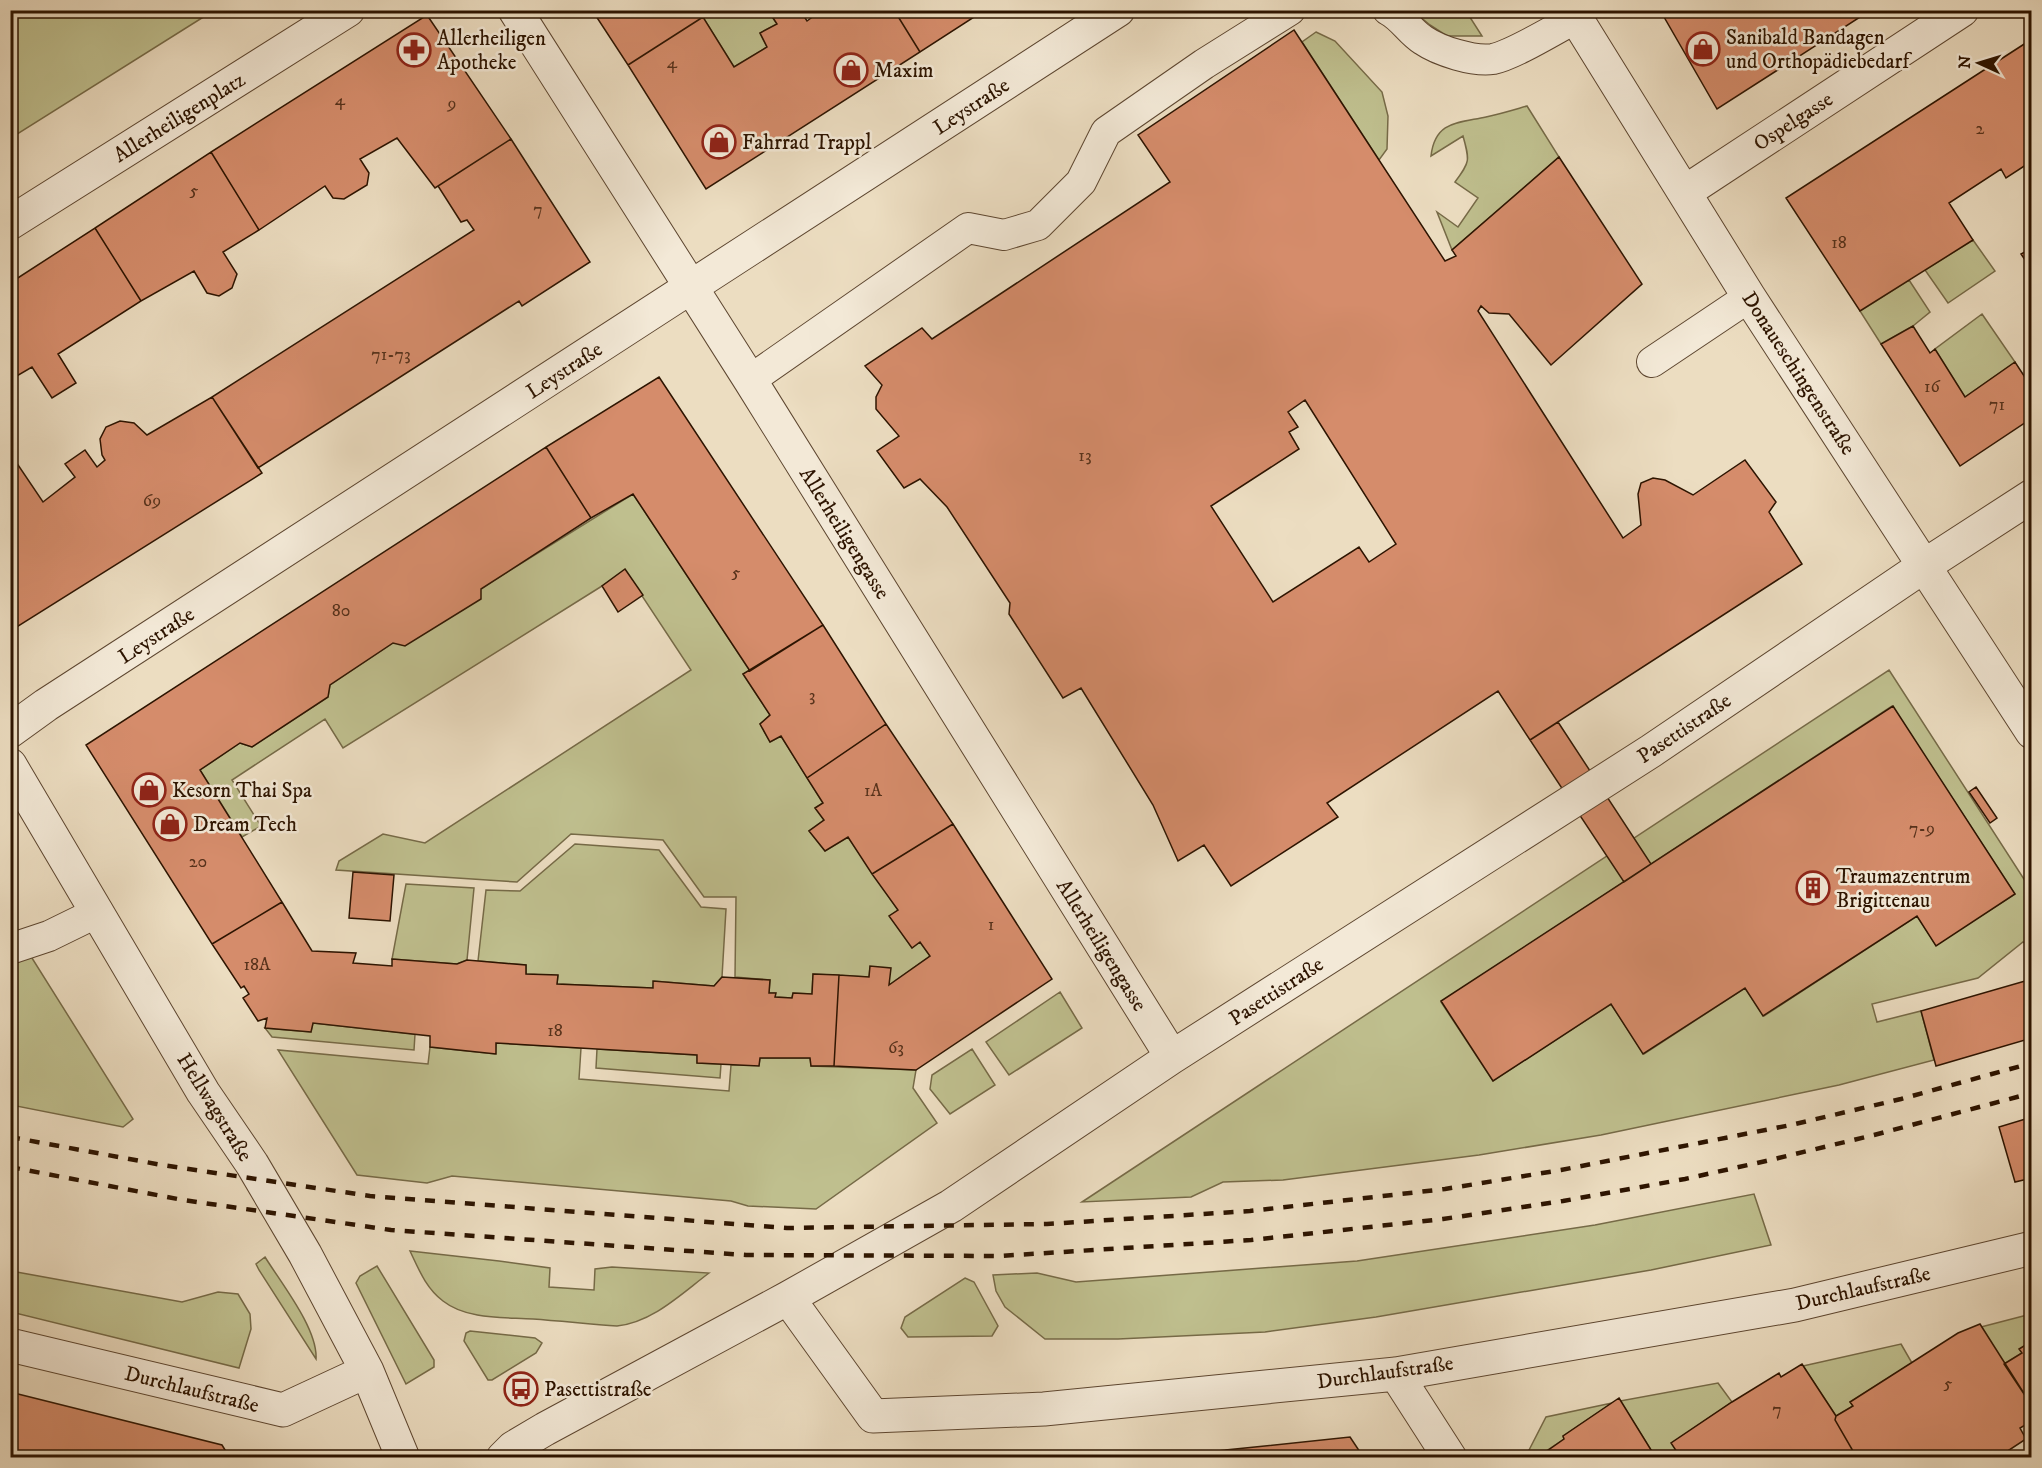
<svg xmlns="http://www.w3.org/2000/svg" width="2042" height="1468" viewBox="0 0 2042 1468" font-family="'IM FELL DW Pica',serif">
<style>
.green{fill:#bfbf8e;stroke:#766a47;stroke-width:1.5;fill-rule:evenodd}
.building{fill:#d58c6b;stroke:#2d1400;stroke-width:1.5;fill-rule:evenodd}
.lines{fill:none;stroke-linecap:round;stroke-linejoin:round}
.lane-casing{stroke:#5d4630;stroke-width:32}
.street-casing{stroke:#5d4630;stroke-width:35}
.lane{stroke:#f3e9d7;stroke-width:30}
.street{stroke:#f3e9d7;stroke-width:33}
.rail{stroke:#2d1400;stroke-width:4.5;stroke-dasharray:10 10;stroke-linecap:butt}
.labels{text-anchor:middle;stroke-width:5;stroke-linejoin:round;paint-order:stroke}
.number-label{font-size:18px;fill:#57321b}
.poi-label{font-size:21px;fill:#2d1400;stroke:#f3e9d7;text-anchor:start}
.street-label{font-size:21px;fill:#2d1400;stroke:#f3e9d7}
</style>
<rect width="100%" height="100%" fill="#ecddc1"/>
<filter id="stains"><feTurbulence type="fractalNoise" baseFrequency=".00333" numOctaves="4"/><feColorMatrix values="0 0 0 0 .2 0 0 0 0 .09 0 0 0 0 .02 0 0 0 .5 -.17"/></filter>
<radialGradient id="worn" r=".72"><stop offset=".6" stop-color="#630" stop-opacity="0"/><stop offset="1" stop-color="#630" stop-opacity=".3"/></radialGradient>
<path class="green" d="M11,10H213V11L11,138Z
M699,11H768L777,24L760,33L767,47L734,67Z
M1413,11H1466L1482,36H1447L1430,25Z
M1316,32L1335,41L1382,92L1388,116L1387,149L1379,160L1302,42Z
M1527,106L1559,157L1452,250L1437,212L1458,227L1478,198L1455,182C1470,162 1470,161 1463,136L1431,156C1435,121 1458,123 1486,117C1500,114 1513,110 1527,106Z
M1973,240L1995,271L1948,303L1925,270Z
M1909,280L1930,312L1913,326L1881,344L1860,311Z
M1982,314L2015,362L1965,397L1935,349Z
M633,494L750,671L743,674L770,715L760,724L770,742L781,736L823,803L815,808L824,820L809,831L825,851L848,837L898,910L890,916L912,948L920,942L930,956L889,985L870,967L869,977L813,974L812,994L793,993L792,998L775,997V993H769L770,980L735,977L736,897H704L663,840L571,834L517,882L336,870L339,861L383,834L425,843L691,670L625,570L602,586L343,748L325,719L232,780L261,826L242,837L200,770L240,743L252,747L328,697L330,685L393,643Z
M1889,670L2031,890V948L2023,942L1978,978L1872,1004L1877,1022L1921,1011L1934,1060L1839,1085L1601,1135L1479,1155L1283,1180L1223,1182L1191,1197L1082,1202ZM1892,706L2015,894L1936,945L1917,916L1764,1016L1745,988L1644,1054L1611,1004L1493,1081L1441,1002Z
M575,844L659,850L701,907L726,909L722,977L714,986L654,981L653,988L557,984L558,976L526,974V965L478,961L486,890L520,891Z
M406,884L474,888L467,960L457,964L392,959Z
M10,923L133,1119L123,1127L11,1105Z
M1060,992L1082,1028L1009,1075L986,1042Z
M313,1023L415,1034L414,1050L272,1037L265,1028L311,1032Z
M496,1043L581,1048L579,1079L729,1091L731,1065H759L760,1058H810L811,1066L916,1070L913,1088L937,1123L816,1209L748,1206L731,1201L452,1176L427,1183L357,1175L278,1050L428,1064L430,1047L495,1054Z
M597,1049L697,1055V1063L721,1064L720,1078L596,1068Z
M972,1049L995,1085L950,1114L930,1089L932,1075Z
M1754,1194L1771,1245L1651,1270L1376,1317L1265,1332L1118,1339H1045L1005,1307L996,1291L993,1275L1037,1273L1076,1282L1357,1261L1595,1225Z
M410,1251L499,1261L550,1268L549,1287L594,1290L595,1269L612,1267L709,1273C681,1294 653,1322 617,1326C589,1324 561,1321 533,1319C505,1317 467,1320 443,1301C426,1288 419,1270 410,1251Z
M265,1257C281,1283 318,1329 316,1359L259,1270L256,1264Z
M377,1266L434,1360V1367L406,1384L356,1283L360,1276Z
M11,1271L182,1302L218,1292L238,1294L250,1314L251,1329L239,1368L11,1312Z
M965,1278L974,1282L998,1326L992,1336L908,1337L901,1328L905,1317Z
M2031,1314V1341L2020,1349L2022,1353L2004,1364L1981,1327Z
M470,1331L535,1338L542,1343L536,1353L492,1380H488L464,1341L466,1333Z
M1901,1344L1912,1363L1850,1402L1853,1406L1836,1416L1803,1366Z
M1718,1383L1732,1402L1672,1443L1679,1455L1675,1457L1656,1458L1620,1401Z
M1612,1403L1563,1436L1564,1439L1537,1457H1528L1527,1454L1546,1417Z"/>
<path class="building" d="M592,10H699L703,17L628,65Z
M768,10H800L807,21L822,10H894L920,52L706,189L628,65L703,17L734,67L767,47L760,33L777,24Z
M894,10H985L920,52Z
M1660,10H1871L1717,109Z
M427,15L511,139L435,188L397,138L360,159L369,173L367,185L344,199L333,198L325,186L259,230L211,152Z
M1294,30L1445,261L1456,256L1452,250L1559,157L1642,284L1551,365L1509,314L1489,313L1481,306L1478,311L1623,538L1641,525L1638,494L1641,483L1653,478L1665,480L1693,495L1745,460L1776,502L1769,512L1802,564L1530,740L1498,691L1327,803L1338,817L1231,886L1204,845L1178,861L1153,805L1081,688L1063,698L1009,614L1010,603L947,507L920,479L904,488L877,451L899,436L876,409V397L882,385L865,366L922,328L932,339L1170,182L1138,135ZM1305,400L1396,544L1369,562L1359,547L1273,602L1211,506L1299,449L1289,432L1298,427L1288,412Z
M2032,39V161L2006,178L2001,169L1949,203L1973,240L1860,311L1786,198Z
M511,139L590,262L522,306L519,301L258,468L212,397L474,230L467,220L461,222L438,186Z
M211,152L259,230L223,252L237,274L232,288L219,296L207,293L194,271L141,301L95,228Z
M95,228L141,301L58,354L76,383L52,398L32,367L10,380V283Z
M2032,248V270L2021,254Z
M1913,326L1930,353L1935,349L1965,397L2015,362L2032,388V418L1960,466L1881,344Z
M659,377L823,625L750,671L633,494L591,518L546,447Z
M212,397L262,473L12,630L10,453L43,502L75,477L65,464L85,450L97,467L105,460L102,455L100,439L106,427L120,421L134,423L147,435Z
M546,447L591,518L481,589V599L405,646L393,643L330,685L328,697L252,747L240,743L200,770L282,902L212,944L86,745Z
M625,569L643,595L618,612L602,586Z
M823,625L886,724L807,778L781,736L770,742L760,724L770,715L743,674Z
M1893,706L2015,894L1936,946L1917,916L1763,1016L1745,988L1643,1054L1611,1004L1493,1081L1441,1001Z
M1558,722L1651,864L1624,882L1530,740Z
M886,724L953,824L872,874L848,837L825,851L809,831L824,820L815,808L823,803L807,778Z
M1976,787L1997,818L1990,823L1969,792Z
M953,824L1052,979L916,1070L834,1066L839,975L869,977L870,966L891,968L889,985L930,956L920,942L912,948L889,916L898,910L872,874Z
M353,872L394,875L390,921L349,918Z
M282,902L312,951L356,953L353,963L392,966V959L457,964L467,960L526,965V974L558,975L557,984L653,988V981L714,986L722,977L770,980L769,993H776L775,997L792,998L793,993L812,994L813,974L839,975L834,1066H811L810,1058H760L759,1066L697,1063V1055L496,1043V1054L430,1047V1036L313,1023L311,1032L265,1028L267,1018L258,1021L243,998L249,994L244,986L241,988L212,944Z
M2032,979V1038L1936,1066L1921,1011Z
M2032,1117V1178L2015,1182L1999,1127Z
M1980,1324L2032,1406V1421L2020,1428L2026,1439L1997,1458H1857L1835,1420L1836,1416L1853,1406L1850,1402L1958,1333Z
M2032,1341V1406L2004,1364L2022,1353L2019,1349Z
M1802,1364L1836,1416L1835,1420L1853,1451L1842,1458H1675L1679,1455L1671,1443L1732,1402L1779,1373L1781,1377Z
M10,1392L222,1445L230,1458H10Z
M1619,1398L1656,1458H1537L1564,1439L1563,1436Z
M1350,1437L1364,1458H1227L1226,1450Z
M1226,1450L1227,1458H1150Z"/>
<g class="lines">
<defs>
<path id="lane" d="M1388,10C1402,17 1410,32 1423,40C1439,51 1474,62 1493,59C1513,55 1555,29 1576,18
M1652,362L1749,297
M750,380L968,228L1004,235L1038,225L1081,182L1106,132L1204,64L1290,10
M10,949L49,936L98,912"/>
<path id="street" d="M515,10L750,380L1172,1057
M1571,10L1749,297L2032,732
M1685,192L1962,10
M10,223L348,10
M10,731L46,705L1118,10
M10,765L203,1092L252,1164L305,1254L367,1371L403,1458
M788,1298L873,1416L1044,1409L1396,1374L1795,1305L2032,1248
M10,1345L283,1410L367,1371
M1396,1374L1450,1458
M503,1458L513,1448L545,1429L788,1298L951,1206L1172,1057L1651,751L1924,566L2032,496"/>
</defs>
<use href="#lane" class="lane-casing"/>
<use href="#street" class="street-casing"/>
<use href="#lane" class="lane"/>
<use href="#street" class="street"/>
<path class="rail" d="M10,1137L162,1165L370,1196L787,1228L1047,1224L1250,1211L1445,1189L1561,1170L1791,1125L1901,1099L2032,1063
M10,1167L183,1200L391,1230L746,1255L999,1256L1251,1240L1443,1219L1563,1201L1685,1179L1766,1161L1874,1135L2032,1093"/>
</g>
<defs>
<symbol id="shop-ring" viewBox="-11 -11 22 22"><circle r="9.5" fill="#f3e9d7" stroke="#8f2418" stroke-width="1.5"/><path d="M-5-2.5h2.3a2.7 3.5 0 0 1 5.4 0H5L5.5 6h-11ZM-1.5-2.5h3a1.5 2.3 0 0 0-3 0Z" fill="#8f2418"/></symbol>
<symbol id="pharmacy-ring" viewBox="-11 -11 22 22"><circle r="9.5" fill="#f3e9d7" stroke="#8f2418" stroke-width="1.5"/><path d="M-2-6h4v4h4v4h-4v4h-4v-4h-4v-4h4Z" fill="#8f2418"/></symbol>
<symbol id="building-ring" viewBox="-11 -11 22 22"><circle r="9.5" fill="#f3e9d7" stroke="#8f2418" stroke-width="1.5"/><path d="M-4-6H4V6H1V3H-1V6H-4ZM-2.5-4.3h1.7v1.8h-1.7ZM.8-4.3h1.7v1.8H.8ZM-2.5-1h1.7V.8h-1.7ZM.8-1h1.7V.8H.8Z" fill="#8f2418"/></symbol>
<symbol id="bus-ring" viewBox="-11 -11 22 22"><circle r="9.5" fill="#f3e9d7" stroke="#8f2418" stroke-width="1.5"/><path d="M-5-6H5V4H4V6H2V4H-2V6H-4V4H-5ZM-3.5-4V0h7V-4ZM-3.5 1.2v1.5H-2V1.2ZM2 1.2v1.5H3.5V1.2Z" fill="#8f2418"/></symbol>
</defs>
<g fill-rule="evenodd">
<use href="#shop-ring" x="1684" y="30" width="38" height="38"/>
<use href="#pharmacy-ring" x="395" y="31" width="38" height="38"/>
<use href="#shop-ring" x="832" y="51" width="38" height="38"/>
<use href="#shop-ring" x="700" y="123" width="38" height="38"/>
<use href="#shop-ring" x="130" y="771" width="38" height="38"/>
<use href="#shop-ring" x="151" y="805" width="38" height="38"/>
<use href="#building-ring" x="1794" y="869" width="38" height="38"/>
<use href="#bus-ring" x="502" y="1370" width="38" height="38"/>
</g>
<g class="labels">
<g class="number-label">
<text x="672" y="68">4</text>
<text x="340" y="105">4</text>
<text x="452" y="109">9</text>
<text x="1980" y="134">2</text>
<text x="194" y="196">5</text>
<text x="538" y="215">7</text>
<text x="1839" y="248">18</text>
<text x="391" y="360">71-73</text>
<text x="1932" y="392">16</text>
<text x="1997" y="410">71</text>
<text x="1085" y="461">13</text>
<text x="152" y="506">69</text>
<text x="736" y="578">5</text>
<text x="341" y="616">80</text>
<text x="812" y="701">3</text>
<text x="873" y="796">1A</text>
<text x="1922" y="834">7-9</text>
<text x="198" y="867">20</text>
<text x="991" y="930">1</text>
<text x="257" y="970">18A</text>
<text x="555" y="1036">18</text>
<text x="896" y="1053">63</text>
<text x="1948" y="1389">5</text>
<text x="1777" y="1415">7</text>
</g>
<g class="poi-label">
<text x="1726" y="44">Sanibald Bandagen<tspan x="1726" dy="24">und Orthopädiebedarf</tspan></text>
<text x="437" y="45">Allerheiligen<tspan x="437" dy="24">Apotheke</tspan></text>
<text x="874" y="77">Maxim</text>
<text x="742" y="149">Fahrrad Trappl</text>
<text x="172" y="797">Kesorn Thai Spa</text>
<text x="193" y="831">Dream Tech</text>
<text x="1836" y="883">Traumazentrum<tspan x="1836" dy="24">Brigittenau</tspan></text>
<text x="544" y="1396">Pasettistraße</text>
</g>
<g class="street-label">
<text transform="translate(971 106) rotate(-33)" y="7">Leystraße</text>
<text transform="translate(179 117) rotate(-32)" y="7">Allerheiligenplatz</text>
<text transform="translate(1793 121) rotate(-33)" y="7">Ospelgasse</text>
<text transform="translate(564 370) rotate(-33)" y="7">Leystraße</text>
<text transform="translate(1799 373) rotate(57)" y="7">Donaueschingenstraße</text>
<text transform="translate(845 533) rotate(58)" y="7">Allerheiligengasse</text>
<text transform="translate(156 635) rotate(-33)" y="7">Leystraße</text>
<text transform="translate(1684 728) rotate(-34)" y="7">Pasettistraße</text>
<text transform="translate(1102 945) rotate(58)" y="7">Allerheiligengasse</text>
<text transform="translate(1276 991) rotate(-33)" y="7">Pasettistraße</text>
<text transform="translate(215 1107) rotate(58)" y="7">Hellwagstraße</text>
<text transform="translate(1863 1288) rotate(-13)" y="7">Durchlaufstraße</text>
<text transform="translate(1385 1372) rotate(-8)" y="7">Durchlaufstraße</text>
<text transform="translate(192 1389) rotate(14)" y="7">Durchlaufstraße</text>
</g>
</g>
<rect width="2042" height="1468" fill="none" stroke="#ecddc1" stroke-width="36"/>
<rect x="12" y="12" width="2018" height="1444" fill="none" stroke="#2d1400" stroke-width="3"/>
<rect x="18" y="18" width="2006" height="1432" fill="none" stroke="#2d1400" stroke-width="1.5"/>
<g transform="translate(1979 63) rotate(274)" stroke="#f3e9d7" stroke-width="4.5" paint-order="stroke">
<path d="M0-4.5L10 22L0 15L-10 22Z" fill="#2d1400"/>
<text y="-9" font-size="16" font-weight="bold" text-anchor="middle" fill="#2d1400">N</text>
</g>
<rect width="100%" height="100%" filter="url(#stains)"/>
<rect width="100%" height="100%" fill="url(#worn)"/>
</svg>
